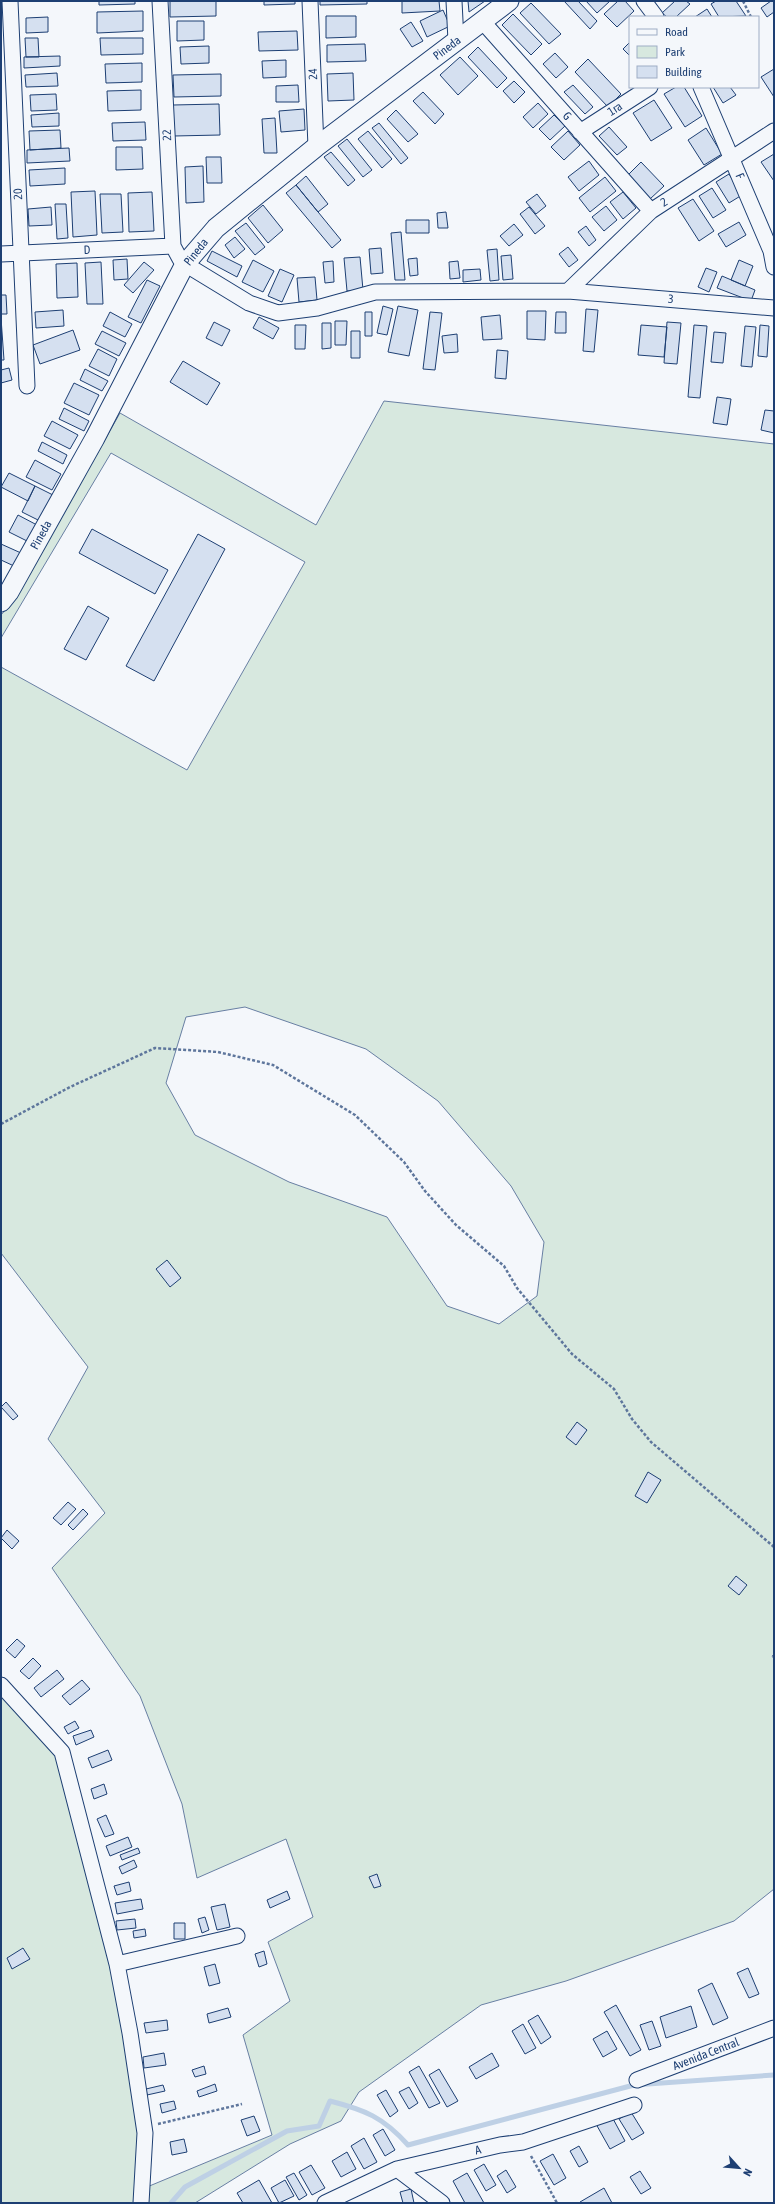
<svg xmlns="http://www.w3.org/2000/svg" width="775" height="2204" viewBox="0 0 775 2204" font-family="'Asap Condensed',sans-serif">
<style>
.green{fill:#d7e8df;stroke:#687fa3;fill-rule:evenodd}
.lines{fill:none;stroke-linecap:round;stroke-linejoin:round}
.stream{stroke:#bed0e5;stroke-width:5}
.building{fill:#d5e0f0;stroke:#1d3f73}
.minor-casing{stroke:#1d3f73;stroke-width:17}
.tertiary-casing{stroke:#1d3f73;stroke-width:21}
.path{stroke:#5e769c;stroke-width:2.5;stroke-dasharray:3 2;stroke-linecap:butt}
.minor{stroke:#f4f7fb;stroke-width:15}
.tertiary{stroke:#f4f7fb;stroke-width:19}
.labels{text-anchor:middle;stroke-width:3;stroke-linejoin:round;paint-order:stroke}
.street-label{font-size:12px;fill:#1d3f73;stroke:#f4f7fb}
</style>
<rect width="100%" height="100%" fill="#f4f7fb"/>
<path class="green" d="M384,401L774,444V1654L772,1656L774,1659V1889L734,1921L566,1981L481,2005L359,2092L341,2121L290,2144L195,2203H1V1692L56,1749L117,1964L147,2187L272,2135L243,2035L290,2001L268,1942L313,1917L286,1839L197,1878L182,1804L140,1696L52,1568L105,1513L48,1439L88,1367L1,1253V667L187,770L305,562L111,453L1,638V615L15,599L120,413L316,525ZM245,1007L366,1049L438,1101L511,1186L544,1242L537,1296L499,1324L447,1306L387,1217L289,1182L195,1135L166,1083L186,1017Z"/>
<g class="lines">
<path class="stream" d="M171,2203L185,2187L287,2131L319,2126L330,2101C365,2110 383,2117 408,2145L634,2085L774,2075"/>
</g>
<path class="building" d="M99,1H135V4L99,5Z
M170,1H216V16L170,17Z
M264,1H295V4L264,5Z
M320,1H367V4L320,5Z
M402,1H439L440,11L402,13Z
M468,1H485L469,12Z
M564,1H578L597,21L590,29Z
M586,1H610L597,13Z
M618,1H625L634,11L617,27L604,14Z
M675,1H686L690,4L676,17H667L662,13Z
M716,1H736L746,16L719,17L711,4Z
M771,1H774V12L767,17L761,8Z
M531,3L561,34L549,44L520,13Z
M707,9L712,17H695Z
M443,10L450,26L427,37L420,21Z
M143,11V31L97,33V12Z
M513,14L542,44L531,55L502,25Z
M326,16H356V37L326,38Z
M48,17V32L26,33V18Z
M177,21H204V40L177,41Z
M411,22L423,41L412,47L400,29Z
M297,31L298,50L259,51L258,32Z
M25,38H38L39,57H26Z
M100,38H143V54L101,55Z
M630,42V56L623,49Z
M365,44L366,61L327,62V45Z
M209,46V63L181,64L180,47Z
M478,47L507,78L497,88L468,57Z
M555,53L568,67L556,78L543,64Z
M60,56V66L24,68V57Z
M460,57L478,76L458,95L440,75Z
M588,59L621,94L608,107L575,72Z
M286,60V77L263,78L262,61Z
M142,63V82L106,83L105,64Z
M774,69V97L761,77Z
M57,73L58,86L26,87L25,75Z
M353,73L354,100L328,101L327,74Z
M221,74V96L174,97L173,75Z
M514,81L525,92L514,103L503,91Z
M298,85L299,102H276V86Z
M573,85L593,107L585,114L564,92Z
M676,87H684L702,116L685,127L664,94Z
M713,87H730L736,95L723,103Z
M141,90V110L108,111L107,91Z
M423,92L444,114L435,124L413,101Z
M56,94L57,110L31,111L30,95Z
M654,100L672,128L651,141L633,113Z
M538,103L548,114L533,128L523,117Z
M219,104L220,135L174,136L173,105Z
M304,109L305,130L281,132L279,111Z
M396,110L418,134L408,142L387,119Z
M59,113V126L32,127L31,115Z
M554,115L565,126L550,140L539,129Z
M275,118L277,153H264L262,119Z
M145,122L146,140L113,141L112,123Z
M379,123L408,158L401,164L372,128Z
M609,127L627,147L617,155L599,136Z
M706,128L722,154L704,165L688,140Z
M60,130L61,148L30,150L29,131Z
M368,131L392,159L382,168L358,139Z
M568,131L580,145L564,160L551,147Z
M347,139L372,170L363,177L338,146Z
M116,147H142L143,169L116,170Z
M69,148L70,161L27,163V150Z
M331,152L355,180L348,186L324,157Z
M774,154V181L761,162Z
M206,157H221L222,183H207Z
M589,161L599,175L579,191L568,177Z
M641,162L664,186L650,199L628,175Z
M203,166L204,202L186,203L185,167Z
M65,168V184L30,186L29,170Z
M729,174L742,195L729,203L716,182Z
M306,176L328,204L318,212L296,185Z
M605,177L616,191L590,212L579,198Z
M296,185L341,240L332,248L286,193Z
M712,188L726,210L713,218L699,196Z
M95,191L97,235L73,237L71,192Z
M152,192L154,231L129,232L128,193Z
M623,192L636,208L623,219L610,202Z
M100,194H121L123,232L102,233Z
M537,194L546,206L536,214L526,202Z
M693,199L714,231L699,241L678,208Z
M55,204H66L68,238L57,239Z
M263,205L283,230L268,243L248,218Z
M606,206L617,220L604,231L592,217Z
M51,207L52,225L29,226L28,209Z
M529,207L545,226L535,234L520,214Z
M446,212L448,228H438L437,213Z
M406,220H429V233H406Z
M739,222L746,235L726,247L718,234Z
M246,223L265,247L255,255L235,231Z
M514,224L523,235L509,246L500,236Z
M586,226L596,240L589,246L578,232Z
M401,232L405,280H395L391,233Z
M235,237L245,249L234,258L225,245Z
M568,247L578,260L569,267L559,254Z
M381,248L383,273L371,274L369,249Z
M497,249L499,280L490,281L487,250Z
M212,251L242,266L237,277L207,261Z
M511,255L513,279L503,280L501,256Z
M360,257L363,290L347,291L344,258Z
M417,258L418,275L410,276L408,259Z
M127,259L128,279L114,280L113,260Z
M253,260L274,271L263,292L242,282Z
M739,260L753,266L745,286L731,280Z
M333,261L334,282L325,283L323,262Z
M458,261L460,278L450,279L449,262Z
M101,262L103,304H87L85,263Z
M144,262L154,270L133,293L124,285Z
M77,263L78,297L57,298L56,264Z
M706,268L717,272L709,292L698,287Z
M280,269L294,275L282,302L268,296Z
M480,269L481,280L463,282V270Z
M722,276L755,290L751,301L717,288Z
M315,277L317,300L299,302L297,278Z
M147,280L160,286L141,323L128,317Z
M1,295H6L7,314H1Z
M383,306L393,309L387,335L377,333Z
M398,306L418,310L409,356L388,352Z
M586,309L598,310L594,352L583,351Z
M63,310L64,326L36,328L35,312Z
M527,311H546L545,340L527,339Z
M110,312L132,324L125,337L103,326Z
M365,312H372V336H365Z
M430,312L442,313L435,370L423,369Z
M556,312H566V333H555Z
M500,315L502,339L483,340L481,317Z
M259,317L279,328L273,339L253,328Z
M1,318L4,360H1Z
M335,321H347L346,345H335Z
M214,322L230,330L222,346L206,338Z
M667,322L681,323L677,364L664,363Z
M322,323H331V348L322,349Z
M295,325H306L305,349H295Z
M641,325L667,327L664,357L638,355Z
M694,325L707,326L700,398L688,397Z
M760,325L769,326L767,357L758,356Z
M745,326L756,327L752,367L741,366Z
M73,330L80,350L40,364L33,345Z
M102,331L126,343L119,356L95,344Z
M351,331H360V358H351Z
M714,332L726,333L723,363L711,362Z
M457,334L458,352L444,353L442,336Z
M98,349L117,359L109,376L89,366Z
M497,350L508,351L506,379L495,378Z
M183,361L220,383L207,405L170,382Z
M9,368L12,380L1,383V370Z
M85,369L108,381L102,391L80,380Z
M74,383L99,395L89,415L64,403Z
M717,397L731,399L727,425L713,423Z
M64,408L89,421L84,431L59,419Z
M765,410L774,411V433L761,430Z
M52,421L78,435L70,449L44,436Z
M42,442L67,455L63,464L38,451Z
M35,460L61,474L52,490L26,477Z
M9,473L35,486L28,501L1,487Z
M35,486L53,495L40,521L22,512Z
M18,515L37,525L29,542L9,532Z
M92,529L168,570L155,594L79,553Z
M198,534L225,549L154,681L126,666Z
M1,544L21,553L14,566L1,560Z
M88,606L109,618L86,660L64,649Z
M167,1260L181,1278L170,1287L156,1269Z
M6,1402L18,1416L13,1420L1,1407Z
M577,1422L587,1430L576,1445L566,1437Z
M648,1472L661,1480L647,1503L635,1496Z
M68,1502L76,1509L61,1525L53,1518Z
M83,1509L88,1514L73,1530L68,1525Z
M7,1530L19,1541L12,1549L1,1538Z
M736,1576L747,1585L739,1595L728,1586Z
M17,1639L25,1646L15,1658L6,1650Z
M33,1658L41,1666L29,1679L20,1671Z
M57,1670L64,1679L41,1697L34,1688Z
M82,1680L90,1689L70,1705L62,1696Z
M75,1721L79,1728L68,1734L64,1727Z
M91,1730L94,1737L76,1745L73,1736Z
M108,1750L112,1760L92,1768L88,1758Z
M104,1784L107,1794L94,1799L91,1789Z
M106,1815L114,1834L105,1837L97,1819Z
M128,1837L132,1847L110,1856L106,1846Z
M138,1848L140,1853L122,1860L120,1855Z
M134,1860L137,1867L122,1874L119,1867Z
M377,1874L381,1886L374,1888L369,1877Z
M129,1882L131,1891L117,1895L114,1886Z
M287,1891L290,1899L270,1908L267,1900Z
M141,1899L143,1909L117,1914L115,1903Z
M225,1904L230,1927L217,1930L211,1907Z
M205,1917L209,1930L202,1933L198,1919Z
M135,1919L136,1928L117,1930L116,1921Z
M174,1923H185V1939H174Z
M145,1929L146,1936L134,1938L133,1931Z
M23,1948L30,1959L12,1969L7,1958Z
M264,1951L267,1964L259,1967L255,1954Z
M215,1964L220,1983L209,1986L204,1967Z
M748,1968L759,1994L749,1998L737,1973Z
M712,1983L728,2018L713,2025L698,1990Z
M616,2005L641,2050L630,2056L604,2012Z
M691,2006L697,2027L666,2038L660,2017Z
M228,2008L231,2017L209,2023L207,2014Z
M538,2015L551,2037L541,2044L528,2021Z
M167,2020L168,2030L146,2033L144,2023Z
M652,2021L661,2046L649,2050L640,2025Z
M523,2024L536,2048L525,2054L512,2031Z
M607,2031L617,2049L603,2057L593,2039Z
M164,2053L166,2065L144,2068L143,2057Z
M492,2053L499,2066L476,2079L469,2067Z
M204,2066L206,2074L195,2077L192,2070Z
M419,2066L440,2103L429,2108L409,2072Z
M439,2069L458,2101L447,2107L429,2075Z
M215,2084L217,2091L199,2097L197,2091Z
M163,2085L165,2091L147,2095L146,2089Z
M409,2087L418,2103L409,2109L399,2092Z
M386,2090L398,2111L390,2117L377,2095Z
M174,2101L176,2109L162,2113L160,2104Z
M631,2112L644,2133L632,2140L619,2119Z
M611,2115L625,2141L610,2149L596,2124Z
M254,2116L260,2131L247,2136L241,2120Z
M383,2129L395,2150L385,2156L373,2135Z
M364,2138L377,2162L364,2169L351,2146Z
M184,2139L187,2152L172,2155L170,2142Z
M579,2146L588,2162L579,2167L570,2151Z
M347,2152L356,2169L341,2177L332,2161Z
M553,2154L566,2178L554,2185L540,2161Z
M484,2164L496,2185L486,2191L474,2170Z
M311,2165L325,2188L312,2195L299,2172Z
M506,2170L516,2187L507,2193L497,2176Z
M640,2171L651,2188L641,2194L630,2177Z
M294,2173L307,2195L299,2200L286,2177Z
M467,2173L484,2203H465L453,2181Z
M259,2180L272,2203H243L237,2193Z
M285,2180L294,2196L279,2203L271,2188Z
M604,2188L612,2203H581L580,2202Z
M411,2189L414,2203H403L400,2192Z"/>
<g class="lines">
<defs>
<path id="minor" d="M10,1L27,386
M160,1L173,246L180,259L185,264L249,303L278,313L317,308L375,292L568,291L774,308
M310,1L316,147
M454,1L456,41
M644,1L656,17
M483,22L651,211
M701,87L771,251L774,267
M580,132L650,87
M1,254L173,246
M568,291L651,211L774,131
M1,1685L62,1752L117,1964L130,2033L145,2133L141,2203
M117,1964L237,1936
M637,2080L774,2028
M397,2169L442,2203
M325,2203L397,2169L500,2145L523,2142L634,2105"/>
<path id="tertiary" d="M1,602L9,592L95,438L185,264L216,228L316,147L509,1"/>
</defs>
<use href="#minor" class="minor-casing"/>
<use href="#tertiary" class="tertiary-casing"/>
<path class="path" d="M743,1L751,17
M1,1124L70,1087L155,1048L218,1052L273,1065L355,1115L404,1162L425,1191L456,1225L504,1266L517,1288L572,1354L614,1389L632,1419L651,1442L774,1547
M158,2124L242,2104
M531,2156L557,2203"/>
<use href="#minor" class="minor"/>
<use href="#tertiary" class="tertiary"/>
</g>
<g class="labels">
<g class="street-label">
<text transform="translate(447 48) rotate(-37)" y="4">Pineda</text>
<text transform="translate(313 74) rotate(-93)" y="4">24</text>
<text transform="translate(615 109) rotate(-33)" y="4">1ra</text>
<text transform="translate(567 116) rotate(49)" y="4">G</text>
<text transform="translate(167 135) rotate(-93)" y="4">22</text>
<text transform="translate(740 176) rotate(67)" y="4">F</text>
<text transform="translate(18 194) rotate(-93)" y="4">20</text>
<text transform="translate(664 202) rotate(-32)" y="4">2</text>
<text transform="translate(87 250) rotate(-2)" y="4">D</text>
<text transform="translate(196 252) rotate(-51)" y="4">Pineda</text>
<text transform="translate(671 299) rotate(5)" y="4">3</text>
<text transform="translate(41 535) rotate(-61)" y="4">Pineda</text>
<text transform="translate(706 2054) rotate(-21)" y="4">Avenida Central</text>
<text transform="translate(478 2150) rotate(-13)" y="4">A</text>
</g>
</g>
<rect width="775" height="2204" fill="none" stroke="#1d3f73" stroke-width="4"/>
<rect x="629" y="16" width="130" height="72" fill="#f4f7fb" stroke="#9eadc5"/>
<rect x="637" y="29" width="20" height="6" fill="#f4f7fb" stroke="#9eadc5"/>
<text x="665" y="36" font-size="12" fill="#1d3f73">Road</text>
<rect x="637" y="46" width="20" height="12" fill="#d7e8df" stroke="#9eadc5"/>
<text x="665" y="56" font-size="12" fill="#1d3f73">Park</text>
<rect x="637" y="66" width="20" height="12" fill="#d5e0f0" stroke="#9eadc5"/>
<text x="665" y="76" font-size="12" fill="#1d3f73">Building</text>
<g transform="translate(739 2168) rotate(117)" stroke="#f4f7fb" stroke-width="3" paint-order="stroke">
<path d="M0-3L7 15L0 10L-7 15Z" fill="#1d3f73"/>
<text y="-6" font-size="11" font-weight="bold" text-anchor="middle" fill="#1d3f73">N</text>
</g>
</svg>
